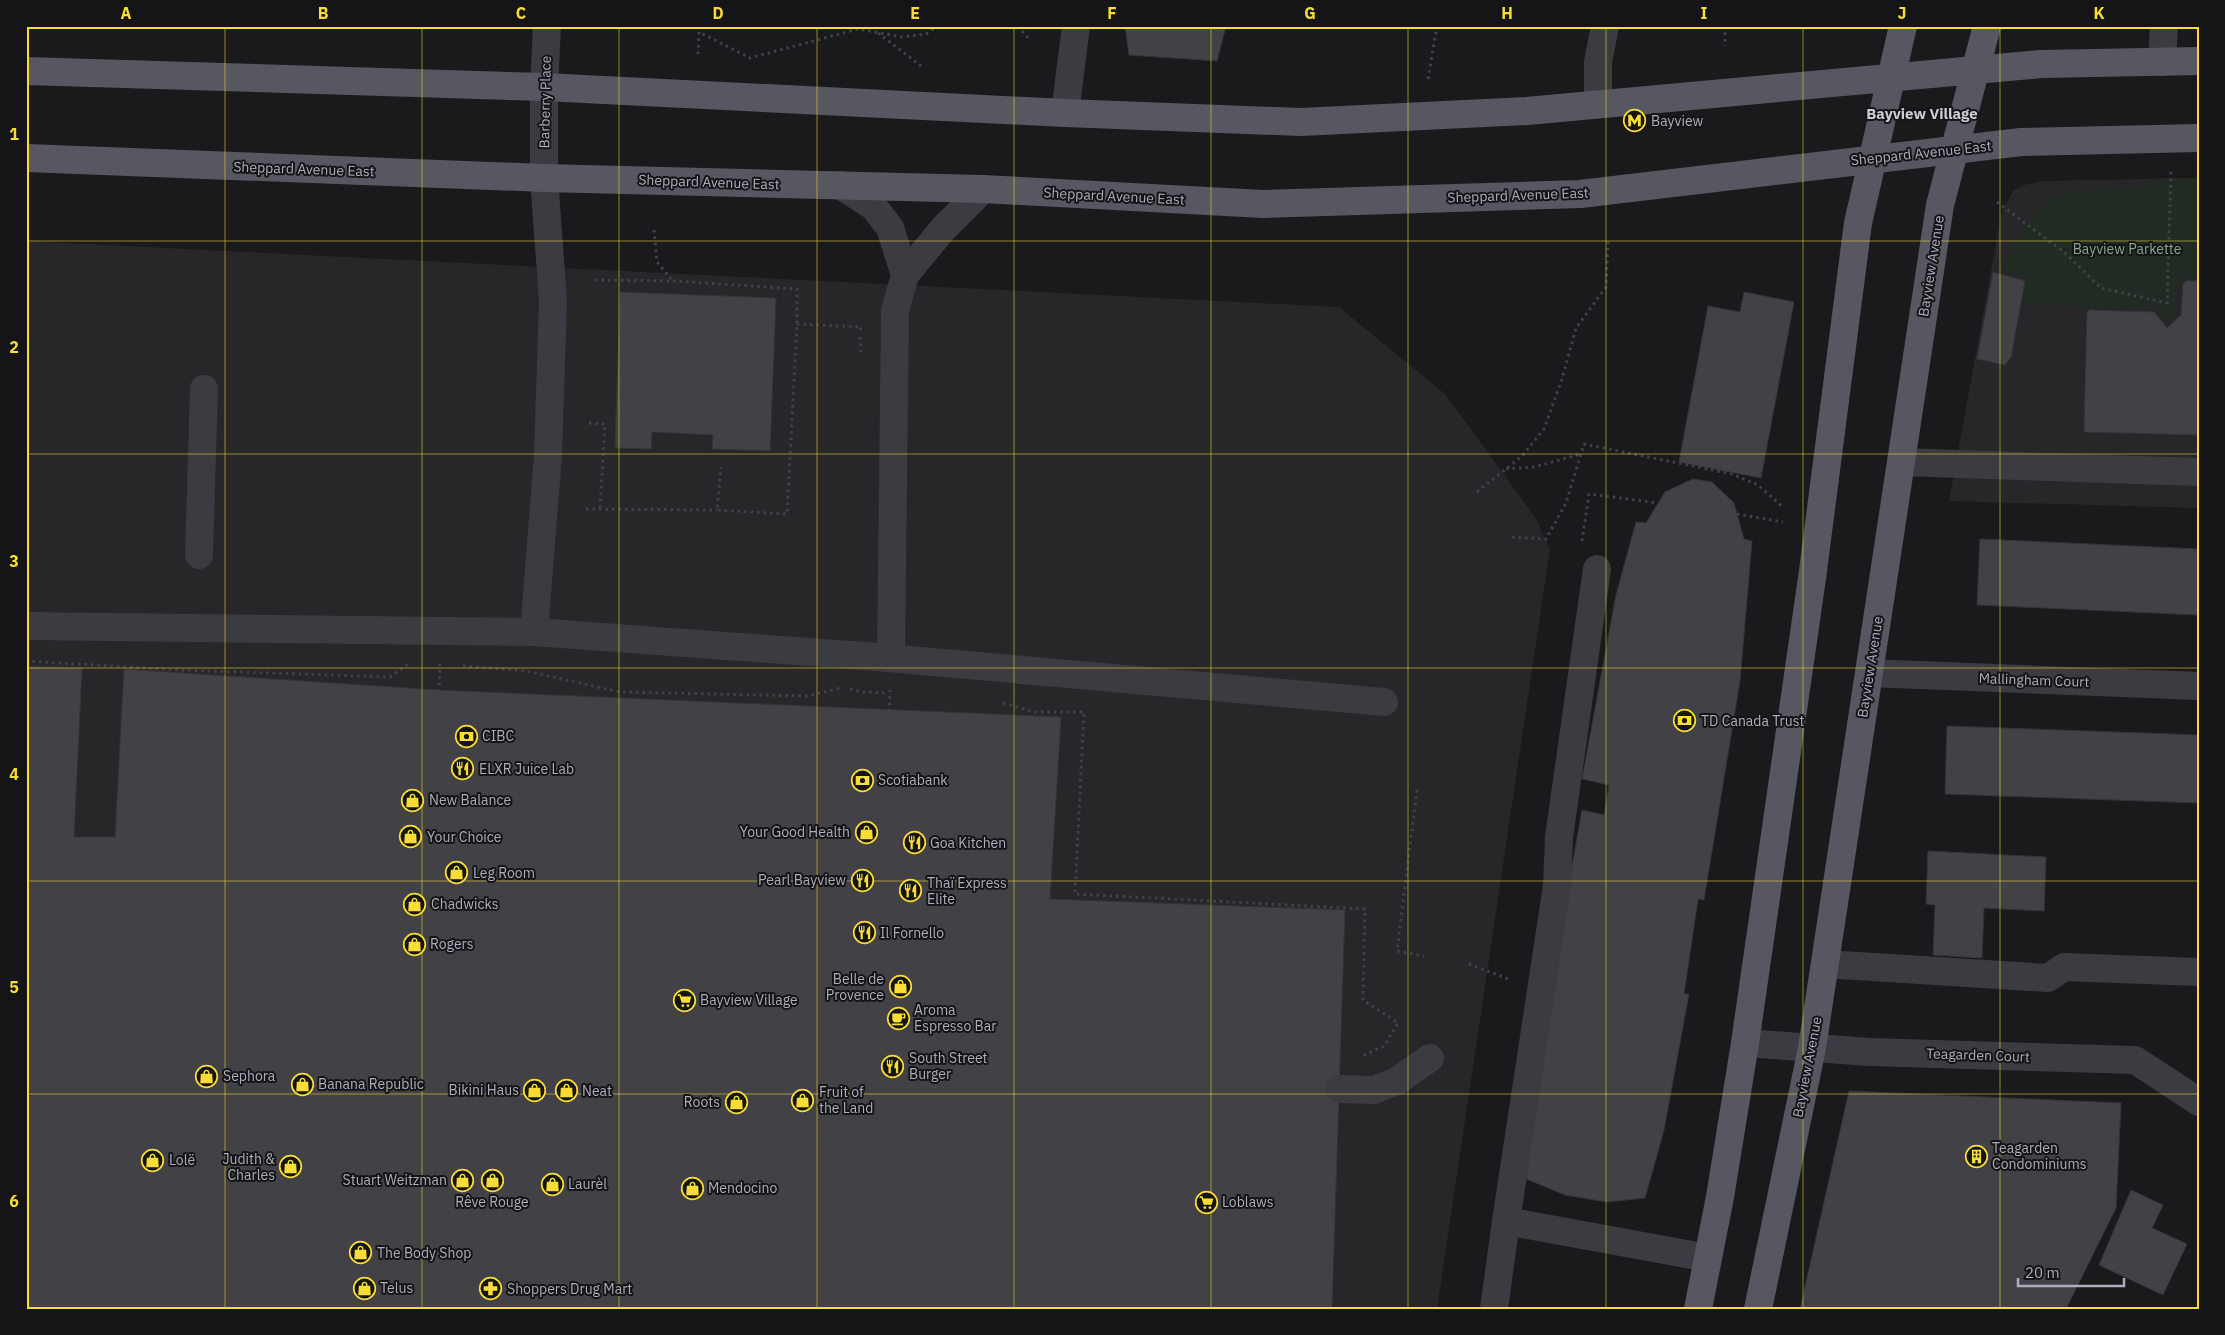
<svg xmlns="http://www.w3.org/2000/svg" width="2225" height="1335" viewBox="0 0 2225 1335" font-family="'IBM Plex Sans',sans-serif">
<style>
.built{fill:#272629}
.green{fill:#212b24}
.building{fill:#424246;stroke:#353438}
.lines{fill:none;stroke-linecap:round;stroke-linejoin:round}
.path{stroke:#414149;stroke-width:3;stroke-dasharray:2.5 4;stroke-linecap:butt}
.minor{stroke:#3b3b42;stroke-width:28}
.major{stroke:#575761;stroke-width:28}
.grid{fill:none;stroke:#f9dd36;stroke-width:1;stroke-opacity:0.55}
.labels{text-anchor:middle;stroke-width:4;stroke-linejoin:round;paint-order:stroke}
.street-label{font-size:14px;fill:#acaebc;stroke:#151517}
.poi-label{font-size:14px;fill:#acaebc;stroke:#151517;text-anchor:start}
.park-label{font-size:14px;fill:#83a88c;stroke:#151517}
.neighbourhood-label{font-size:15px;font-weight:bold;fill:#cdced8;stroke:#151517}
.neatline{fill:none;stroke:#f9dd36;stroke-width:2}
.grid-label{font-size:16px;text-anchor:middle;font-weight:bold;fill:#f9dd36}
</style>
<rect width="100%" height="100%" fill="#1a1a1c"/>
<path class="built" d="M2199,178V508L1949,501L2002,211L2013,191L2024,185L2043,181Z
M26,241L1339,307L1445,394L1535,517L1550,549L1437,1309H26Z"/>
<path class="green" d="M2157,178H2199V277L2179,278L2177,313L2167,322L2155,309L2022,304L2028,276L2003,271C2013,246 2024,220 2045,202C2063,186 2119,191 2144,188L2152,185Z"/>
<path class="building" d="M1125,26H1226L1217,61L1129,55Z
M1993,272L2025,281L2011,357L2005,365L1977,359Z
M2186,281H2199V435L2084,432L2087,312L2090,310L2154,312L2167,328L2181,315L2183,284Z
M620,292L776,298L770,451L712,449L713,435L652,432L651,449L615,448Z
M1744,292L1794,302L1761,478L1679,462L1708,306L1740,312Z
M1693,479L1712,482L1734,503L1744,539L1752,541L1740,681L1704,900L1698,899L1684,994H1689L1664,1130L1645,1198L1607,1202L1565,1195L1524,1178L1553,973L1582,810L1604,815L1609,785L1582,779L1616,595L1636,522L1646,523L1665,492Z
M1980,539L2199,549V615L1977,605Z
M26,666L82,668L74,837H115L124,669L438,690L1061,717L1050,899L1345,910L1332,1309H26Z
M1947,726L2199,735V803L1945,794Z
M1928,851L2046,857L2044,911L1984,908L1982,958L1933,955L1935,905L1926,904Z
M1849,1091L2121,1103L2116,1208L2066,1309H1800Z
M2131,1190L2163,1205L2152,1228L2187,1244L2163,1295L2099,1265Z"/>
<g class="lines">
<path class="path" d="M1018,26L1029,39
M1725,26V46
M878,33L921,66
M698,54L699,32L750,58L858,29L902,37L926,34L937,26
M1428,79L1437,26
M1997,202L2065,253L2101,288L2167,303L2171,172
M654,230L657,262L673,281
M595,280L674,281L797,289V324L787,514L717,510L721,467
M797,324L861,327L860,330
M860,337L861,352
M589,423L605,424L600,509
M1506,469L1534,467L1581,454
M1477,492L1522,456L1544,429L1562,379L1576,328L1606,287L1608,242
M586,509L717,510
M1737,514L1783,522
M1512,537L1546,539L1566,503L1584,444L1732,474L1758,485L1784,508
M1582,541L1589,494L1658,503
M26,661L180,670L390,677L408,664
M463,666L526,671L620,692L808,696L841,688
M850,689L863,692L888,693
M1003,703L1035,712H1084L1075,894L1365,909L1363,1000L1398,1023L1384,1046L1362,1056
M1417,790L1397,951L1424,956
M429,932L528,938
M1469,964L1511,980
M878,1008L1058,1017
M26,1101L421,1119L870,1144
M414,1309L440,662
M862,1309L878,1008L890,690"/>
<path class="minor" d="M2162,62L2164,26
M1598,104V62L1605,26
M1065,113L1076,26
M840,185L874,207L890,228L905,275
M1901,462L2199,472
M199,555L204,389
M26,626L534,632L865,656L1384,702
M534,632L548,455L553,301L544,178V87L547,26
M891,658L895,311L905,275L943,229L983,189
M1869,673L2199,686
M1825,964L2048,978L2064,967L2199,972
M1745,1043L1870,1052L2135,1060L2199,1102
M1339,1089L1374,1090L1397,1081L1430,1058
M1506,1221L1557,886L1559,837L1597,569
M1494,1309L1506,1221L1708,1258"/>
<path class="major" d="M26,71L544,87L1065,113L1301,122L1527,111L2041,64L2199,61
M26,158L544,178L983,189L1263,204L1580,194L2021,142L2199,138
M1698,1309L1720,1197L1745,1043L1812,578L1858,223L1903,26
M1758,1309L1812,1048L1940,205L1987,26"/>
</g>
<path class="grid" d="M225,26V1309M422,26V1309M619,26V1309M817,26V1309M1014,26V1309M1211,26V1309M1408,26V1309M1606,26V1309M1803,26V1309M2000,26V1309M26,241H2199M26,454H2199M26,668H2199M26,881H2199M26,1094H2199"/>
<defs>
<symbol id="metro-ring" viewBox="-11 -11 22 22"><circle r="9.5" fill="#151517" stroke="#f9dd36" stroke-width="1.5"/><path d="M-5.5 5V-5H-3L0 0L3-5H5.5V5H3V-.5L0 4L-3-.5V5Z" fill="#f9dd36"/></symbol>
<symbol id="bank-ring" viewBox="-11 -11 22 22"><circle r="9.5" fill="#151517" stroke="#f9dd36" stroke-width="1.5"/><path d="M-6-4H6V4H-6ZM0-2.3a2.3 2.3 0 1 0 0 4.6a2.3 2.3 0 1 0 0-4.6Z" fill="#f9dd36"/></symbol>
<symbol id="restaurant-ring" viewBox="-11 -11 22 22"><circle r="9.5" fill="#151517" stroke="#f9dd36" stroke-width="1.5"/><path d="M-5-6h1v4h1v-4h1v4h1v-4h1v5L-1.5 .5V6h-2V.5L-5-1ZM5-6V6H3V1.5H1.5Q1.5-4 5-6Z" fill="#f9dd36"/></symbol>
<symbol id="shop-ring" viewBox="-11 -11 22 22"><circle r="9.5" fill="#151517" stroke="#f9dd36" stroke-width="1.5"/><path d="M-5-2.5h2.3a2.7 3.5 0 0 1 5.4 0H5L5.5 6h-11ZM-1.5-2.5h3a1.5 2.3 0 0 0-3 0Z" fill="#f9dd36"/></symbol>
<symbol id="supermarket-ring" viewBox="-11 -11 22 22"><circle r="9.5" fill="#151517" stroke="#f9dd36" stroke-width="1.5"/><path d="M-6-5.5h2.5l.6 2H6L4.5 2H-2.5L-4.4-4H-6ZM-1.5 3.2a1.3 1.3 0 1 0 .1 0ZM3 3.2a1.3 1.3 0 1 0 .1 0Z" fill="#f9dd36"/></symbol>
<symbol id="cafe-ring" viewBox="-11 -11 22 22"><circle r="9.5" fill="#151517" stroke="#f9dd36" stroke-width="1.5"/><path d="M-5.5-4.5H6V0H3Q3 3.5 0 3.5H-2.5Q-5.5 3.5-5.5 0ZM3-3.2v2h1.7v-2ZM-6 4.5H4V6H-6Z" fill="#f9dd36"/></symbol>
<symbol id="building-ring" viewBox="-11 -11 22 22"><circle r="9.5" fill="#151517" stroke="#f9dd36" stroke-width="1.5"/><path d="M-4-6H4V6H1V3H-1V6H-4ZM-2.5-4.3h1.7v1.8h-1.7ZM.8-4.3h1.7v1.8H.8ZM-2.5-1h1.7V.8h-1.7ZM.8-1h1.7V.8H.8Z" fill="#f9dd36"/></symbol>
<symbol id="pharmacy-ring" viewBox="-11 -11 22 22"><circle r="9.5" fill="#151517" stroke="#f9dd36" stroke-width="1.5"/><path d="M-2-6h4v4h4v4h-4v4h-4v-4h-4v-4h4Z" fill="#f9dd36"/></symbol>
</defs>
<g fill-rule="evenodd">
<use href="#metro-ring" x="1622" y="108" width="25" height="25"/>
<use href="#bank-ring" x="1672" y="708" width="25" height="25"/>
<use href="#bank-ring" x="454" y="724" width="25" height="25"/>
<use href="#restaurant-ring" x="450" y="756" width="25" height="25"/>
<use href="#bank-ring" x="850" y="768" width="25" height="25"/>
<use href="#shop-ring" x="400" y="788" width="25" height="25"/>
<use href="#shop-ring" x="854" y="820" width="25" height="25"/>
<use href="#shop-ring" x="398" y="824" width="25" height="25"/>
<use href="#restaurant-ring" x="902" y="830" width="25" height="25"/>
<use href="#shop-ring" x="444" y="860" width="25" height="25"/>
<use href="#restaurant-ring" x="850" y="868" width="25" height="25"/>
<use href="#restaurant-ring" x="898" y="878" width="25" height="25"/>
<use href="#shop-ring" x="402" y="892" width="25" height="25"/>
<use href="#restaurant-ring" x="852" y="920" width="25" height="25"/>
<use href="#shop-ring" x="402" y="932" width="25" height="25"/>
<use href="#shop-ring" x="888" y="974" width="25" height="25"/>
<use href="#supermarket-ring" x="672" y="988" width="25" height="25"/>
<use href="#cafe-ring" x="886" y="1006" width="25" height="25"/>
<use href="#restaurant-ring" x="880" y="1054" width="25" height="25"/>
<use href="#shop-ring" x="194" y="1064" width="25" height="25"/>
<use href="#shop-ring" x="290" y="1072" width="25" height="25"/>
<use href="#shop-ring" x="522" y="1078" width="25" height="25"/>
<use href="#shop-ring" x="554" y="1078" width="25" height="25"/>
<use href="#shop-ring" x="790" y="1088" width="25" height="25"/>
<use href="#shop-ring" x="724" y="1090" width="25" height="25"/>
<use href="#building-ring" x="1964" y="1144" width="25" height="25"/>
<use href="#shop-ring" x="140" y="1148" width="25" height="25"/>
<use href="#shop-ring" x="278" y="1154" width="25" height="25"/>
<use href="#shop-ring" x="450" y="1168" width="25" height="25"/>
<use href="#shop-ring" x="480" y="1168" width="25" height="25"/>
<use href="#shop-ring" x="540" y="1172" width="25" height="25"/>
<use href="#shop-ring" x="680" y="1176" width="25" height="25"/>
<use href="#supermarket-ring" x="1194" y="1190" width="25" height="25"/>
<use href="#shop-ring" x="348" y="1240" width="25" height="25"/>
<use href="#shop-ring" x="352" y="1276" width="25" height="25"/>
<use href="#pharmacy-ring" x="478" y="1276" width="25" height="25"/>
</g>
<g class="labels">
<g class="street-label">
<text transform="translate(545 102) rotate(-89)" y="5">Barberry Place</text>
<text transform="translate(1921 153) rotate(-6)" y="5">Sheppard Avenue East</text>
<text transform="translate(304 169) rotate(2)" y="5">Sheppard Avenue East</text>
<text transform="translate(709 182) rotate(2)" y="5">Sheppard Avenue East</text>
<text transform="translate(1518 195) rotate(-2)" y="5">Sheppard Avenue East</text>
<text transform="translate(1114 196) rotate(3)" y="5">Sheppard Avenue East</text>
<text transform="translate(1931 266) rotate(-81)" y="5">Bayview Avenue</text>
<text transform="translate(1870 667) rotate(-81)" y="5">Bayview Avenue</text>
<text transform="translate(2034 680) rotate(2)" y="5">Mallingham Court</text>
<text transform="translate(1978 1055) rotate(2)" y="5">Teagarden Court</text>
<text transform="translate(1807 1067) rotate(-79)" y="5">Bayview Avenue</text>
</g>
<g class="poi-label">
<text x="1651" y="126">Bayview</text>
<text x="1701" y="726">TD Canada Trust</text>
<text x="482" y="741">CIBC</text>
<text x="479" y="774">ELXR Juice Lab</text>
<text x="878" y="785">Scotiabank</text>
<text x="429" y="805">New Balance</text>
<text x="850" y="837" text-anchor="end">Your Good Health</text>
<text x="427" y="842">Your Choice</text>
<text x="930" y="848">Goa Kitchen</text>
<text x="473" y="878">Leg Room</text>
<text x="846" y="885" text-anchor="end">Pearl Bayview</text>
<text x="927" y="888">Thaï Express<tspan x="927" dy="16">Elite</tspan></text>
<text x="431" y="909">Chadwicks</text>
<text x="880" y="938">Il Fornello</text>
<text x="430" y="949">Rogers</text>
<text x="884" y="984" text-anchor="end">Belle de<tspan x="884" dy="16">Provence</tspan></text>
<text x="700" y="1005">Bayview Village</text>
<text x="914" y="1015">Aroma<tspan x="914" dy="16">Espresso Bar</tspan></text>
<text x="909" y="1063">South Street<tspan x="909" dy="16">Burger</tspan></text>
<text x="223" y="1081">Sephora</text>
<text x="318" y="1089">Banana Republic</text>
<text x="519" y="1095" text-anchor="end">Bikini Haus</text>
<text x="582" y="1096">Neat</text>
<text x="819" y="1097">Fruit of<tspan x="819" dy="16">the Land</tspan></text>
<text x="720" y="1107" text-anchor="end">Roots</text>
<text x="1992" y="1153">Teagarden<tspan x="1992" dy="16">Condominiums</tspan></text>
<text x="275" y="1164" text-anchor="end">Judith &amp;<tspan x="275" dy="16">Charles</tspan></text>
<text x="169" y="1165">Lolë</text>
<text x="447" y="1185" text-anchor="end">Stuart Weitzman</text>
<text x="568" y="1189">Laurèl</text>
<text x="708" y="1193">Mendocino</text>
<text x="492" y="1207" text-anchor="middle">Rêve Rouge</text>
<text x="1222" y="1207">Loblaws</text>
<text x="377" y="1258">The Body Shop</text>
<text x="380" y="1293">Telus</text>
<text x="507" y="1294">Shoppers Drug Mart</text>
</g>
<g class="park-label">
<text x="2127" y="254">Bayview Parkette</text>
</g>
<g class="neighbourhood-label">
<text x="1922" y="119">Bayview Village</text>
</g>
</g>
<rect width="2225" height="1335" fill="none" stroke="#151517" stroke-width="55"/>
<path d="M2018 1278v8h106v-8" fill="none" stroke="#acaebc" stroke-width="2.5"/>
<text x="2025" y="1278" font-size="15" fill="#acaebc" stroke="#151517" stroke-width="4" paint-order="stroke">20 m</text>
<rect x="28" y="28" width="2170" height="1280" class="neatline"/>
<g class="grid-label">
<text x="126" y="19">A</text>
<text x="323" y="19">B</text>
<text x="521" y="19">C</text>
<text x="718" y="19">D</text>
<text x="915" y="19">E</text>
<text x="1112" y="19">F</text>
<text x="1310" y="19">G</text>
<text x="1507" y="19">H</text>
<text x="1704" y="19">I</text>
<text x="1902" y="19">J</text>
<text x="2099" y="19">K</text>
<text x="14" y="140">1</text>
<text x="14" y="353">2</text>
<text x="14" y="567">3</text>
<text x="14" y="780">4</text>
<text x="14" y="993">5</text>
<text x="14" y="1207">6</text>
</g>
</svg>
